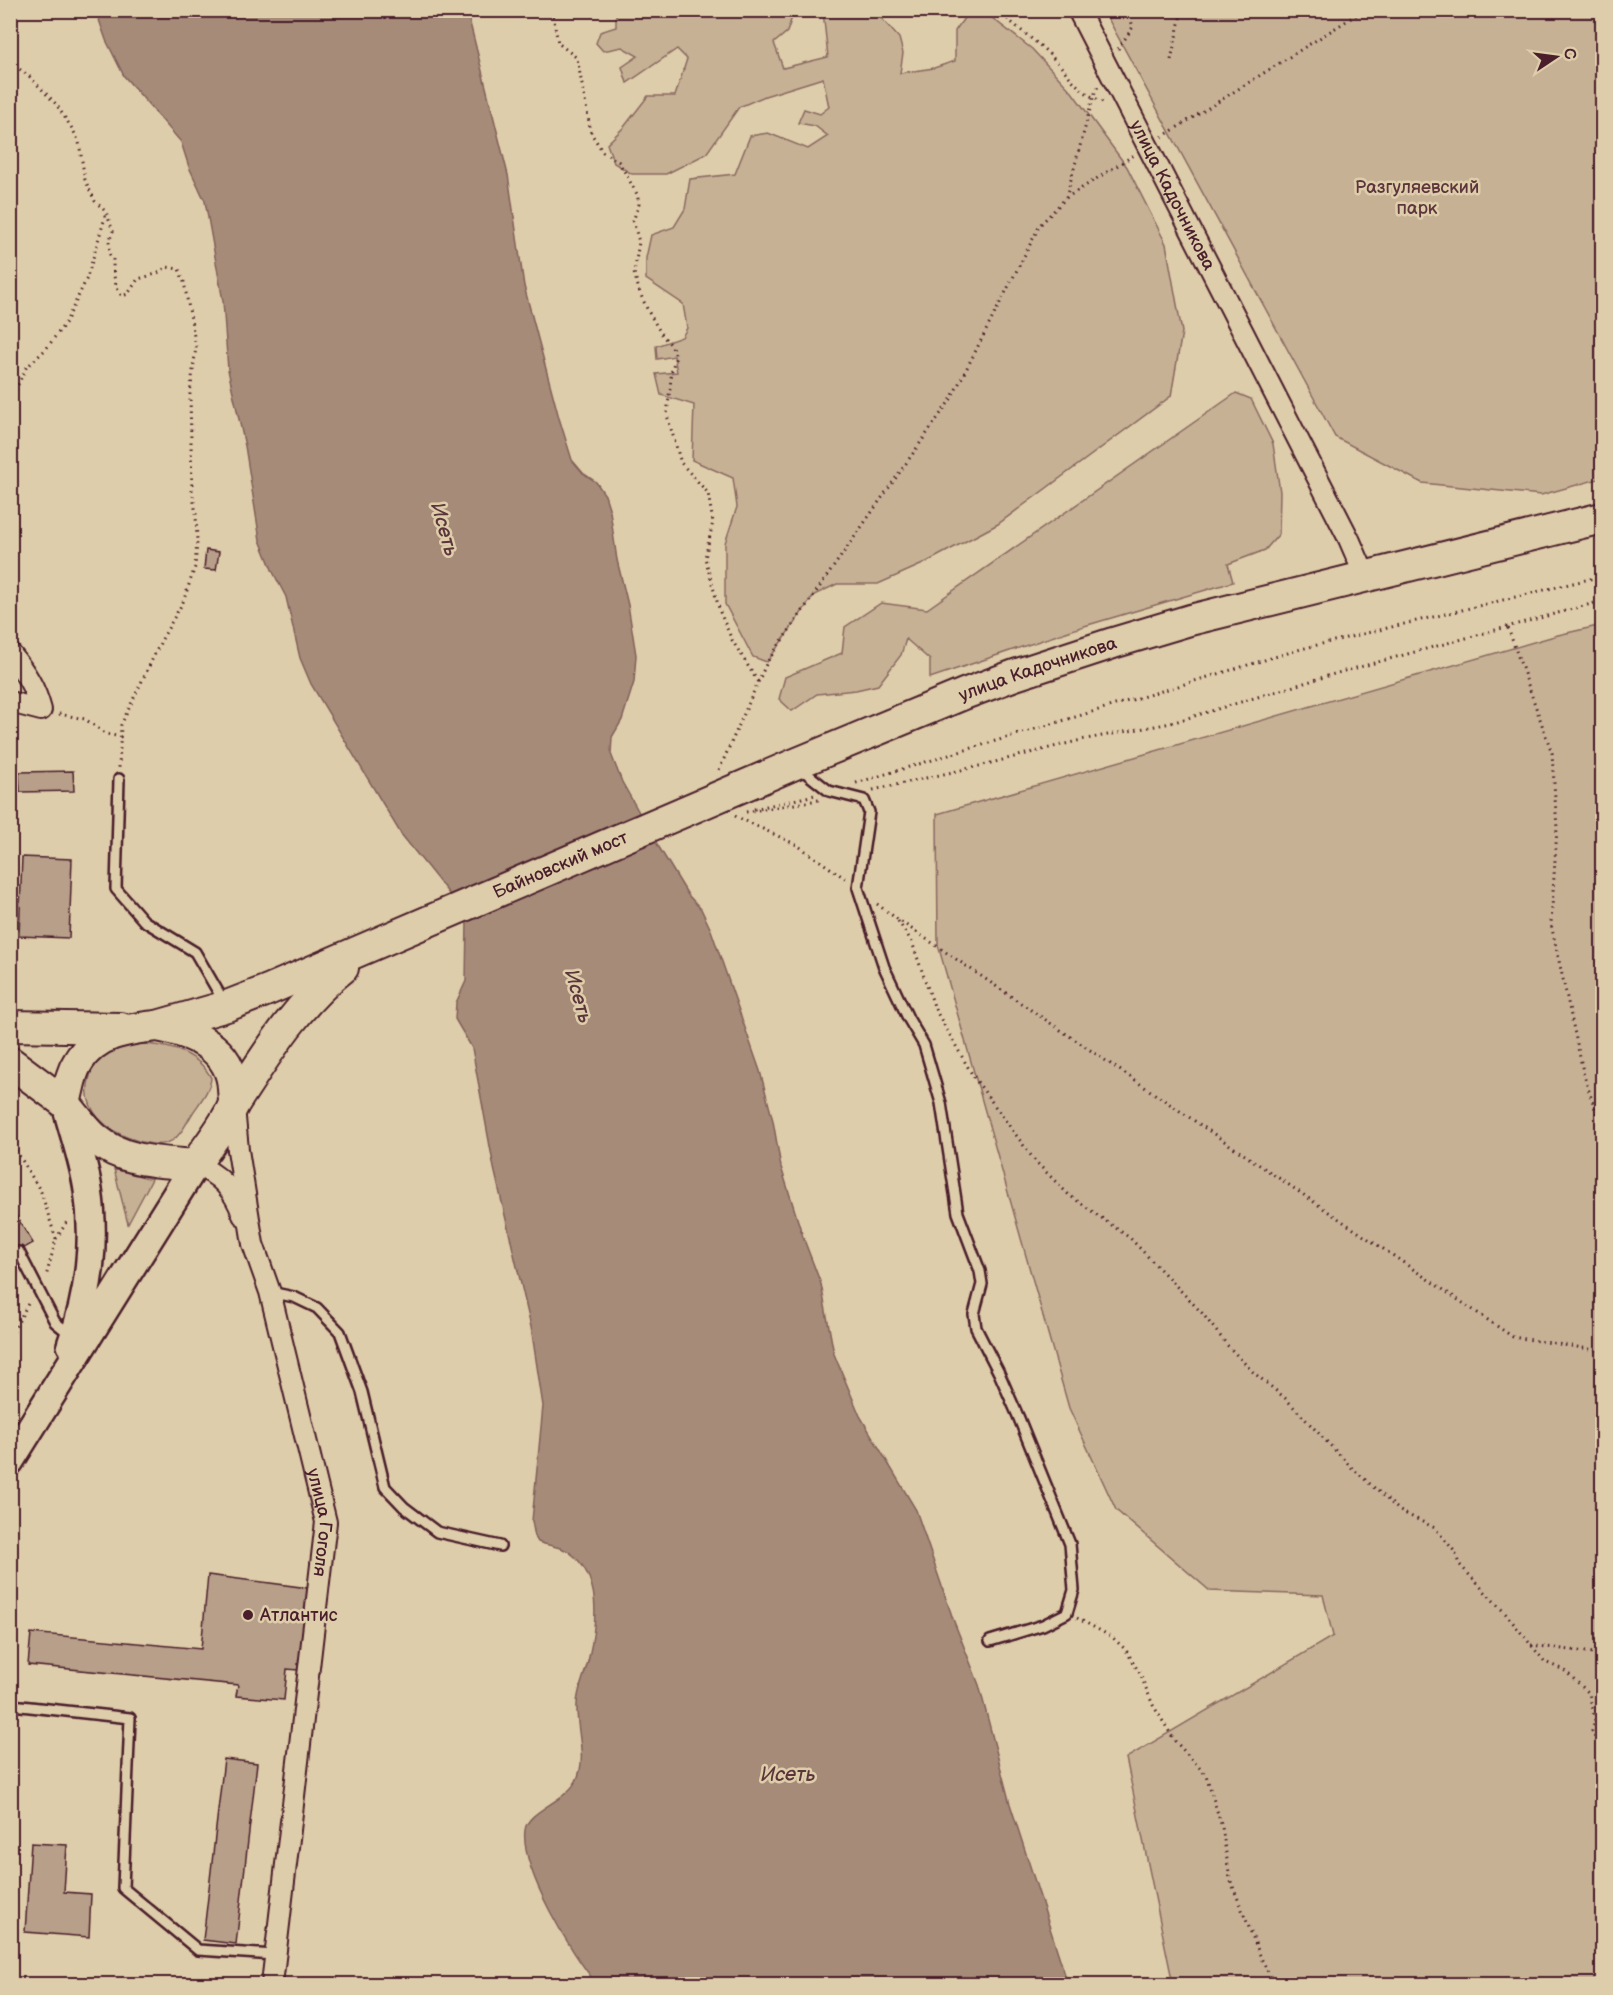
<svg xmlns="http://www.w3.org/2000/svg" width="1613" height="1995" viewBox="0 0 1613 1995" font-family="'Balsamiq Sans',sans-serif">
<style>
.green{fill:#c6b195;stroke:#886860;stroke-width:1.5}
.water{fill:#a68b79;stroke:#81605a;stroke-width:1.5}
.building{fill:#b79f89;stroke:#4a1f2b;stroke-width:1.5}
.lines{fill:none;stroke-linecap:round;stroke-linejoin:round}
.service-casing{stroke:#4a1f2b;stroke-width:14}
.minor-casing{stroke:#4a1f2b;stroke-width:24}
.secondary-casing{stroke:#4a1f2b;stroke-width:32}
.primary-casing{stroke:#4a1f2b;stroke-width:34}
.path{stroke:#4a1f2b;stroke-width:3;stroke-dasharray:1.5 4.5;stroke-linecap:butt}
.service{stroke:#decdaa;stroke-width:9}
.minor{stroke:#decdaa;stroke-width:20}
.secondary{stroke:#decdaa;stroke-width:27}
.primary{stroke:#decdaa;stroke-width:30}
.poi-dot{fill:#4a1f2b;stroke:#decdaa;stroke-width:2}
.labels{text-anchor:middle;stroke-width:5;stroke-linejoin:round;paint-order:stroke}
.park-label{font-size:18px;fill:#5d353b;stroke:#decdaa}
.street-label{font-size:18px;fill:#4a1f2b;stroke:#decdaa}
.poi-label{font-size:18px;fill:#4a1f2b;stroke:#decdaa;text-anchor:start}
.water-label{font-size:20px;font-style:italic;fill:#5c353b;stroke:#decdaa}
</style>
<rect width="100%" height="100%" fill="#decdaa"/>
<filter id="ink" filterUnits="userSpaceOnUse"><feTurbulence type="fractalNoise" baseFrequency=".0167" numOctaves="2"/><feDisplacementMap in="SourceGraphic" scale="12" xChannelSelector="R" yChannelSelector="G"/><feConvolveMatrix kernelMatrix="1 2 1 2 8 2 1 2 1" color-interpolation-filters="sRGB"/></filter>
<g filter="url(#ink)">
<path class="green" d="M616,11H794L787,32L774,43L783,68L828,57L823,11H875L899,38L903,53L900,73L934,68L955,61V31L969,11H983L1032,49L1072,92L1127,167L1166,244L1182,332L1171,396L998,524L923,564L878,584H837L814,595L767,662L753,657L725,604V543L737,507L733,478L692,460L694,405L661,395L656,374L677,372L674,356L657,359L656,346L682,337L687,328L683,304L646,279V258L651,235L674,227L685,209L690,179L735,174L750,136L768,133L808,149L828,136L815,126L798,123L804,109L820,114L829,107L823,78L765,96L739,107L706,154L666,174H632L614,163L607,144L624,127L648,96H675L687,59L677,49L627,83L622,67L638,56L622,47L603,51L596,43L600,32L616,27Z
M1104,11H1602V478L1541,495L1422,483L1335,437Z
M1236,393L1251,399L1273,444L1280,492L1279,534L1265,550L1228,564L1233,582L1081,627L930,678V660L906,639L901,655L878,685L856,690L817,694L792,711L779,699L785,677L842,653L845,627L881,603L927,609Z
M1602,625V1984H1173L1126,1758L1333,1636L1323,1595L1210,1591L1116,1510L1069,1408L938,945L937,814L1558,635Z
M131,1044C159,1043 197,1049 211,1078C210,1091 199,1103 192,1114C187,1122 182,1134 173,1140C162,1147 150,1144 138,1141C109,1133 79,1111 90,1076C93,1065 102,1054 113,1049C118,1047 125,1045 131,1044Z
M114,1169L152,1179L128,1224Z"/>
<path class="water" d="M96,11H467L508,175L524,286L559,418L572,460L583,473L596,482L605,495L610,511L617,560L628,605L636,655L634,682L622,720L612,737L611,754L622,782L654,839L688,895L701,909L711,930L760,1071L773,1121L781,1167L803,1237L821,1284L834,1354L860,1416L916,1510L953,1619L979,1685L1010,1804L1068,1984H597C572,1955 520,1869 525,1830C527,1811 566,1801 576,1781C588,1759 576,1730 577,1705C577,1689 586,1673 589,1657C597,1622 602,1576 569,1552C560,1546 548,1546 538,1542L535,1537L532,1521L543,1406L531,1327L494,1168L472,1048L455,1019L456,1003L466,981L467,921L462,910L401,834L311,684L300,658L286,597L273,572L260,540L245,446L228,370L223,301L205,201L189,167L181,142L124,76L106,40Z"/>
<path class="building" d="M206,550L219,552L216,570L204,569Z
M73,771L74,791L20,792L19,772Z
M22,857L72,859L69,938L19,936Z
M10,1206L33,1243L10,1256Z
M208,1575L308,1588L298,1670L287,1669L284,1700L236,1696L238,1685L28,1665L31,1633L201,1649Z
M224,1759L257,1763L236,1944L203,1940Z
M31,1843L67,1845L64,1892L91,1894L89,1937L25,1932Z"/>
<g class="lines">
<defs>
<path id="service" d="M800,768L829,791L864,800L869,812L858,888L884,967L908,1018L924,1045L941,1103L958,1213L980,1271L982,1284L974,1314L976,1328L999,1373L1018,1416L1070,1544L1074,1590L1067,1613L1043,1625L990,1641
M119,779L116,889L144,921L195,952L224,1002
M19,1252L55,1322L71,1335
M270,1292L294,1297L317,1308L340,1332L362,1392L385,1487L404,1507L437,1532L500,1546
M10,1720L12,1705L130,1718L123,1888L198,1950L275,1955"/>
<g id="minor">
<path id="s1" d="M1078,10L1349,539L1365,576"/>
<path d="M10,653C25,672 35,687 41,710L10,702"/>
<path id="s2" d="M234,1107L238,1150L253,1244L270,1292L326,1522L272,1984"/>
<path d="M195,1165C218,1173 235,1191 243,1215"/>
</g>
<path id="secondary" d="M66,1104C73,1132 84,1161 88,1190C96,1241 89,1297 71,1345
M10,1461L195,1165"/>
<g id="primary">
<path d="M10,1026L121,1028"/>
<path id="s3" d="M157,1026L227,1006L268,990L795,764L964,694L1015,675L1113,643L1190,620L1602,518"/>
<path d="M157,1026C191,1032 231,1047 233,1088C233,1094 235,1101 233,1106C225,1125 206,1148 195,1165C161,1162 123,1162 96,1139C84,1129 75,1115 65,1103C69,1090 70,1074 78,1062C95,1033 127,1029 157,1026Z"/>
<path d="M10,1062L65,1103"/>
<path d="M234,1104C266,1055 296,1005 343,968"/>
</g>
</defs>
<use href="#service" class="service-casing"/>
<use href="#minor" class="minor-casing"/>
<use href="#secondary" class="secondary-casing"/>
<use href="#primary" class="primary-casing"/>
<path class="path" d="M552,10L558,43L577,58L591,133L603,152L619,162L637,194L639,204L633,221L639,242L634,273L640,293L648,311L662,335L671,345L676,356L672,369L667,415L681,463L708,493L713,522L705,558L720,612L732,640L758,682
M999,10C1015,28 1036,40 1052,57C1073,78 1075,90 1105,103
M1118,49L1133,27L1128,10
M1171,60L1182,10
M10,62L30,77L56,104L73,130L79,142L85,180L95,201L106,212L113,231L109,242L110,255L113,260C113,271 114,287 122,296L128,294L138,279L156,274L167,267L179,269L184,282L196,347L190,394L192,490L196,514L197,542L195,567L183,602L162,639L121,725L119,768
M1162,137L1364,10
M1066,198L1093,98L1098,86
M10,401L26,368L46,349L66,322L87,278L106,214
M1508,628L1552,753L1557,828L1551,924L1584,1076L1602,1130
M59,714L85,719L106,734L121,737
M719,770L767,662L951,399L1040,225L1066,198L1134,155
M856,783L1301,649L1602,576
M873,790L979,766L1081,740L1171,723L1334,674L1602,601
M754,809L815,795
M746,812L819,800
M735,816L797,845L846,879
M877,904L897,919L1513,1337L1602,1351
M898,921L912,942L935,1009L973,1076L1035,1161L1069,1195L1130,1238L1202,1313L1228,1346L1254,1373L1285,1398L1351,1467L1400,1511L1435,1528L1455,1552L1459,1564L1505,1613L1545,1662L1564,1670L1589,1693L1595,1721L1592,1731L1602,1753
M10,1140L41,1192L56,1239L46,1277
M56,1239L68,1220
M10,1337L29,1302
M1077,1618L1112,1637L1126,1650L1140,1674L1153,1705L1175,1741L1206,1775L1222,1827L1230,1879L1261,1958L1274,1984
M1531,1645L1602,1654"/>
<use href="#service" class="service"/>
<use href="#minor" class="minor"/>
<use href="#secondary" class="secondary"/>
<use href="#primary" class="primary"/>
</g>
</g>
<circle class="poi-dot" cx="248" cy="1615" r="6"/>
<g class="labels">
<g class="park-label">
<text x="1417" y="193">Разгуляевский<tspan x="1417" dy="21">парк</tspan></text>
</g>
<g class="street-label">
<text dy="6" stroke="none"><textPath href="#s1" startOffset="208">улица Кадочникова</textPath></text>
<text dy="6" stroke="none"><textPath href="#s3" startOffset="951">улица Кадочникова</textPath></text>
<text dy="6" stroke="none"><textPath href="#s3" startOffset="435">Байновский мост</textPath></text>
<text dy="6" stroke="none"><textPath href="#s2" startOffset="426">улица Гоголя</textPath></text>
</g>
<g class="poi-label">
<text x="260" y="1621">Атлантис</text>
</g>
<g class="water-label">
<text transform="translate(445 529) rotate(74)" y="7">Исеть</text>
<text transform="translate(579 996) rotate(74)" y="7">Исеть</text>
<text x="788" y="1781">Исеть</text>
</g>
</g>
<rect width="1613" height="1995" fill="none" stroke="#decdaa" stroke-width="36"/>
<rect x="18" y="18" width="1577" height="1959" fill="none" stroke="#4a1f2b" stroke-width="2" filter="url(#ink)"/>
<g transform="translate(1556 57) rotate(77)" stroke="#decdaa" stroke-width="4.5" paint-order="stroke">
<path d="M0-4.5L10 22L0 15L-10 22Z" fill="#4a1f2b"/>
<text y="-9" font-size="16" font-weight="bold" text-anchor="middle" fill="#4a1f2b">С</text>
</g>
</svg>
